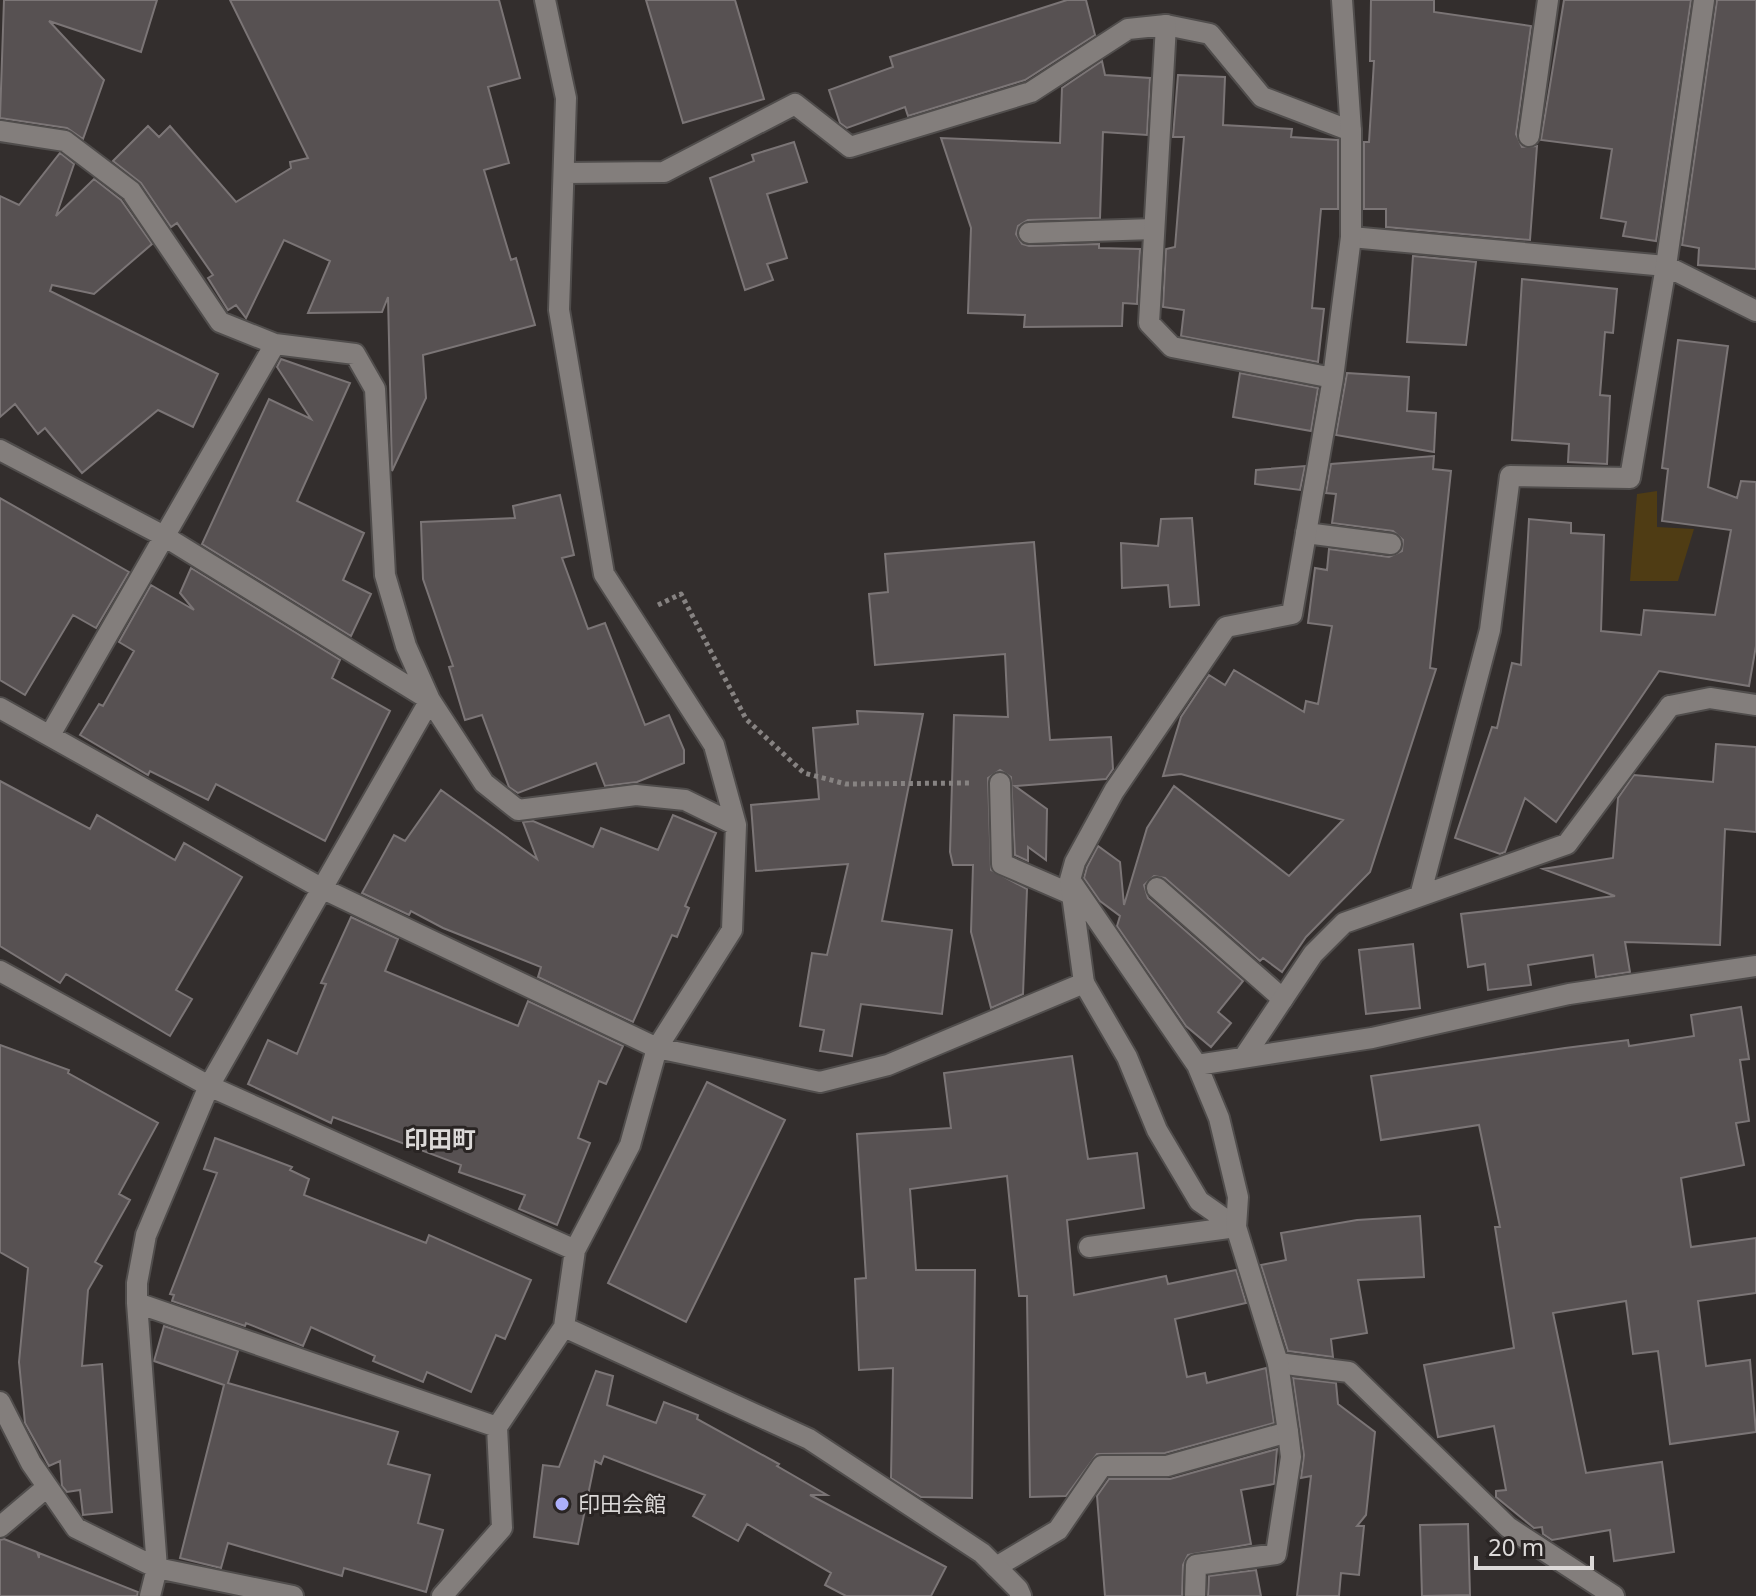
<svg xmlns="http://www.w3.org/2000/svg" width="1756" height="1596" viewBox="0 0 1756 1596" font-family="'Noto Sans','Noto Sans JP',sans-serif">
<style>
.green{fill:#4f3c14}
.building{fill:#575152;stroke:#7b7576;stroke-width:2}
.lines{fill:none;stroke-linecap:round;stroke-linejoin:round}
.lane-casing{stroke:#504d4c;stroke-width:24}
.street-casing{stroke:#504d4c;stroke-width:24}
.path{stroke:#878382;stroke-width:5;stroke-dasharray:4 4;stroke-linecap:butt}
.lane{stroke:#837e7c;stroke-width:20}
.street{stroke:#837e7c;stroke-width:20}
.poi-dot{fill:#acaffb;stroke:#292423;stroke-width:3}
.labels{text-anchor:middle;stroke-width:6;stroke-linejoin:round;paint-order:stroke}
.poi-label{font-size:22px;fill:#dcd9d8;stroke:#292423;text-anchor:start}
.neighbourhood-label{font-size:24px;font-weight:bold;fill:#dcd9d8;stroke:#292423}
</style>
<rect width="100%" height="100%" fill="#332e2d"/>
<path class="green" d="M1657,491V527L1694,529L1678,581H1630L1637,494Z"/>
<path class="building" d="M4,0H157L141,52L49,21L104,80L83,139L67,128L0,118Z
M230,0H499L520,78L488,87L509,163L484,170L511,260L516,258L535,325L423,355L426,398L392,471L388,297L382,312L308,313L330,261L284,240L246,318L236,305L228,310L208,278L213,275L177,223L171,227L141,183L113,161L148,126L159,137L170,126L236,202L291,168L290,162L308,158Z
M646,0H735L764,99L683,123Z
M1067,0H1086L1095,35L1025,80L908,116L905,107L847,128L840,123L829,90L893,67L890,57Z
M1371,0H1434V12L1531,26L1516,134L1522,147L1537,146L1530,240L1386,227V209H1364V142H1369L1374,61H1370Z
M1564,0H1691L1656,241L1623,236L1626,222L1601,218L1612,149L1541,140Z
M1717,0H1756V269L1698,265L1699,248L1682,245Z
M1102,61L1105,75L1150,78L1147,135L1103,132L1100,218L1028,220L1018,226L1016,234L1022,244L1029,246L1099,244V248L1140,249L1137,304L1123,303L1122,326L1024,327L1025,315L968,313L971,228L941,138L1060,143L1062,88Z
M1178,75L1225,77L1223,125L1292,129L1291,137L1338,140V209H1321L1312,308L1324,309L1318,362L1181,336L1184,310L1163,307L1166,249L1175,247L1184,137H1173Z
M794,142L807,182L767,194L787,258L767,264L773,280L745,290L710,178L754,161L752,155Z
M60,153L74,164L56,216L94,179L121,200L152,244L94,294L52,285L50,291L218,374L193,427L158,410L82,473L45,428L38,434L15,404L0,417V196L19,205Z
M1413,256L1476,262L1466,345L1407,342Z
M1522,279L1617,289L1613,333L1605,332L1600,395L1610,396L1607,464L1568,462L1569,444L1512,440Z
M1678,340L1728,346L1708,487L1737,498L1741,481L1756,482V646L1749,686L1659,671L1556,822L1525,798L1505,852L1500,854L1455,838L1492,727L1497,728L1512,663L1521,665L1529,519L1571,523V533L1604,535L1601,631L1641,635L1644,610L1715,615L1731,530L1662,521L1668,469L1662,468Z
M281,359L350,383L297,501L364,533L343,580L371,594L351,636L202,544L269,399L311,419L277,367Z
M1240,373L1318,388L1311,431L1233,417Z
M1347,373L1409,377L1407,411L1436,413L1434,452L1336,435Z
M1434,456L1433,469L1451,471L1430,668L1436,669L1370,872L1306,937L1282,972L1263,958L1260,961L1165,878L1154,876L1144,885L1148,898L1243,981L1218,1012L1231,1023L1211,1047L1186,1026L1117,926L1120,916L1100,901L1084,878L1087,867L1098,846L1120,862L1124,905L1147,828L1174,786L1289,876L1343,820L1181,774L1163,776L1181,717L1209,675L1225,685L1234,670L1304,712L1306,701L1318,704L1332,626L1308,623L1315,568L1327,570L1329,549L1389,557L1402,551L1403,540L1393,531L1332,523L1336,494L1326,493L1331,464Z
M1305,466L1300,490L1255,484L1256,470Z
M560,495L574,555L562,558L588,629L605,623L645,725L669,715L684,750V763L637,782L605,786L596,763L518,793L509,787L482,715L465,720L449,667L453,666L423,579L421,522L515,518L513,506Z
M0,498L129,572L96,628L73,615L25,695L0,680Z
M1192,518L1199,605L1170,607L1168,585L1122,588L1121,543L1158,546L1161,519Z
M1034,542L1050,740L1111,737L1113,769L1106,779L1015,786L1047,809L1046,860L1028,847V861L1015,855L1011,777L1000,770L988,778L991,870L1027,889L1023,994L991,1008L971,932L973,865H953L950,852L954,715L1008,717L1005,654L875,665L869,594L888,592L885,554Z
M191,568L340,660L332,678L390,711L325,841L216,784L208,800L150,771L148,775L80,735L99,704L103,706L134,651L119,642L151,585L194,610L180,593Z
M857,711L923,714L882,921L952,930L942,1014L861,1004L852,1056L820,1051L824,1030L800,1026L812,953L827,955L848,864L756,871L751,805L819,799L813,728L858,724Z
M1716,744L1756,747V832L1725,829L1720,945L1625,942L1630,972L1596,977L1593,955L1528,965L1531,985L1488,990L1485,964L1468,967L1461,914L1615,896L1543,869L1613,858L1618,798L1634,775L1713,782Z
M0,781L90,829L97,815L175,860L184,843L242,877L176,990L192,999L170,1036L66,974L60,983L0,946Z
M441,790L537,859L523,822L533,821L593,847L601,828L658,850L673,815L716,833L685,906L689,908L677,937L672,935L633,1022L538,977L541,967L443,928L411,911L409,915L362,893L394,835L405,841Z
M351,917L398,939L385,971L518,1026L528,1001L623,1046L606,1084L599,1081L578,1138L590,1143L557,1225L519,1209L525,1195L459,1172L461,1165L333,1117L331,1123L248,1084L268,1040L297,1054L326,984L321,983Z
M1413,944L1420,1008L1366,1014L1359,950Z
M1741,1007L1749,1059L1740,1060L1749,1121L1736,1123L1744,1165L1681,1178L1691,1247L1756,1238V1293L1698,1301L1706,1366L1750,1360L1756,1432L1670,1444L1658,1351L1633,1354L1626,1301L1553,1313L1586,1473L1662,1462L1674,1552L1614,1561L1610,1530L1552,1540L1543,1534L1542,1527L1534,1528L1496,1497V1491L1506,1490L1494,1426L1438,1437L1424,1365L1514,1348L1495,1227H1500L1479,1125L1381,1140L1371,1076L1565,1048L1628,1040L1629,1046L1694,1036L1691,1015Z
M0,1045L69,1070L68,1073L158,1123L119,1194L130,1200L95,1262L102,1266L88,1290L82,1366L102,1364L112,1512L83,1515L80,1490L67,1492L62,1486L60,1461L49,1466L25,1423L19,1362L28,1268L0,1252Z
M1072,1056L1088,1159L1137,1153L1144,1208L1067,1220L1074,1295L1166,1276L1168,1284L1236,1270L1246,1303L1175,1319L1187,1377L1205,1373L1207,1383L1266,1368L1274,1423L1165,1453L1097,1454L1066,1496L1030,1497L1027,1296H1019L1007,1176L910,1189L916,1270H975L972,1498L921,1497L891,1478L893,1368L859,1370L855,1279L866,1278L857,1134L951,1128L944,1073Z
M707,1082L785,1120L686,1322L608,1283Z
M215,1138L292,1167L290,1170L309,1179L304,1195L426,1243L429,1235L531,1280L505,1339L496,1335L471,1392L427,1372L423,1382L373,1361L375,1356L311,1327L303,1346L246,1323L245,1326L172,1301L174,1295L170,1294L217,1173L204,1169Z
M1420,1216L1424,1277L1358,1280L1367,1333L1331,1339L1333,1357L1288,1351L1261,1265L1286,1260L1281,1233L1357,1220Z
M164,1326L238,1351L228,1383L398,1432L388,1464L430,1475L418,1523L443,1530L426,1592L344,1568L342,1576L228,1543L221,1568L180,1558L224,1385L154,1361Z
M596,1371L613,1376L607,1405L656,1423L664,1402L698,1415L697,1419L779,1464L777,1466L827,1495H810L946,1567L931,1596H846L825,1585L831,1573L747,1524L738,1541L693,1516L705,1495L604,1456L601,1464L595,1461L578,1544L534,1537L543,1465L559,1467Z
M1293,1378L1336,1383L1338,1404L1375,1432L1366,1515L1357,1526H1364L1359,1575L1341,1573L1339,1596H1297L1311,1476L1301,1478L1304,1455Z
M1277,1449L1274,1484L1241,1490L1251,1544L1188,1555L1183,1565L1182,1596H1105L1097,1496L1109,1479H1170Z
M1468,1524L1470,1595L1422,1596L1420,1525Z
M4,1539L37,1552L39,1558V1553L138,1592L137,1596H0V1540Z
M1256,1570L1261,1596H1208L1209,1576Z"/>
<g class="lines">
<defs>
<path id="lane" d="M1166,25L1210,34L1262,97L1351,131
M1529,136L1548,0
M1029,233L1154,229
M1351,237L1666,266
M1306,533L1391,544
M1670,706L1710,698L1756,705
M1000,783L1002,864L1071,894
M1157,888L1283,999
M1084,983L1127,1057L1157,1130L1199,1201L1236,1227
M1089,1247L1236,1227
M1278,1363L1349,1372L1508,1527L1614,1596
M996,1567L1058,1530L1102,1466H1167L1288,1432"/>
<path id="street" d="M0,131L65,141L131,191L220,322L275,344L355,354L375,389L385,575L406,646L430,700L484,783L518,810L636,795L685,800L736,825
M566,173L664,172L795,104L850,147L1031,92L1128,29L1166,25L1149,323L1172,347L1333,378
M1666,266L1756,311
M0,450L164,536L430,700L209,1086L146,1235L137,1283V1303L157,1568L150,1596
M0,708L321,888L657,1048L820,1082L888,1065L1084,983L1070,880L1075,862L1114,791L1226,627L1292,614L1333,378L1351,237V131L1342,0
M50,735L275,344
M1072,883L1197,1065L1219,1118L1238,1197L1236,1227L1278,1363L1288,1432L1291,1457L1276,1554L1196,1565L1195,1596
M1420,896L1490,630L1510,476L1630,478L1666,266L1704,0
M0,971L209,1086L575,1250
M1244,1057L1313,954L1344,923L1567,844L1670,706
M1197,1065L1372,1038L1569,994L1756,966
M137,1303L497,1427
M564,1327L809,1439L982,1553L1018,1589L1021,1596
M0,1402L31,1463L76,1528L157,1568L293,1596
M0,1527L47,1487
M442,1596L502,1528L497,1427L564,1327L575,1250L630,1145L657,1048L732,930L736,825L714,745L604,574L559,310L566,98L545,0"/>
</defs>
<use href="#lane" class="lane-casing"/>
<use href="#street" class="street-casing"/>
<path class="path" d="M658,605L681,594L746,719L804,773L846,784L971,783"/>
<use href="#lane" class="lane"/>
<use href="#street" class="street"/>
</g>
<circle class="poi-dot" cx="562" cy="1504" r="8"/>
<g class="labels">
<g class="poi-label">
<text x="578" y="1512">印田会館</text>
</g>
<g class="neighbourhood-label">
<text x="440" y="1148">印田町</text>
</g>
</g>
<path d="M1476 1556v12h116v-12" fill="none" stroke="#dcd9d8" stroke-width="4"/>
<text x="1488" y="1556" font-size="24" fill="#dcd9d8" stroke="#292423" stroke-width="6" paint-order="stroke">20 m</text>
</svg>
